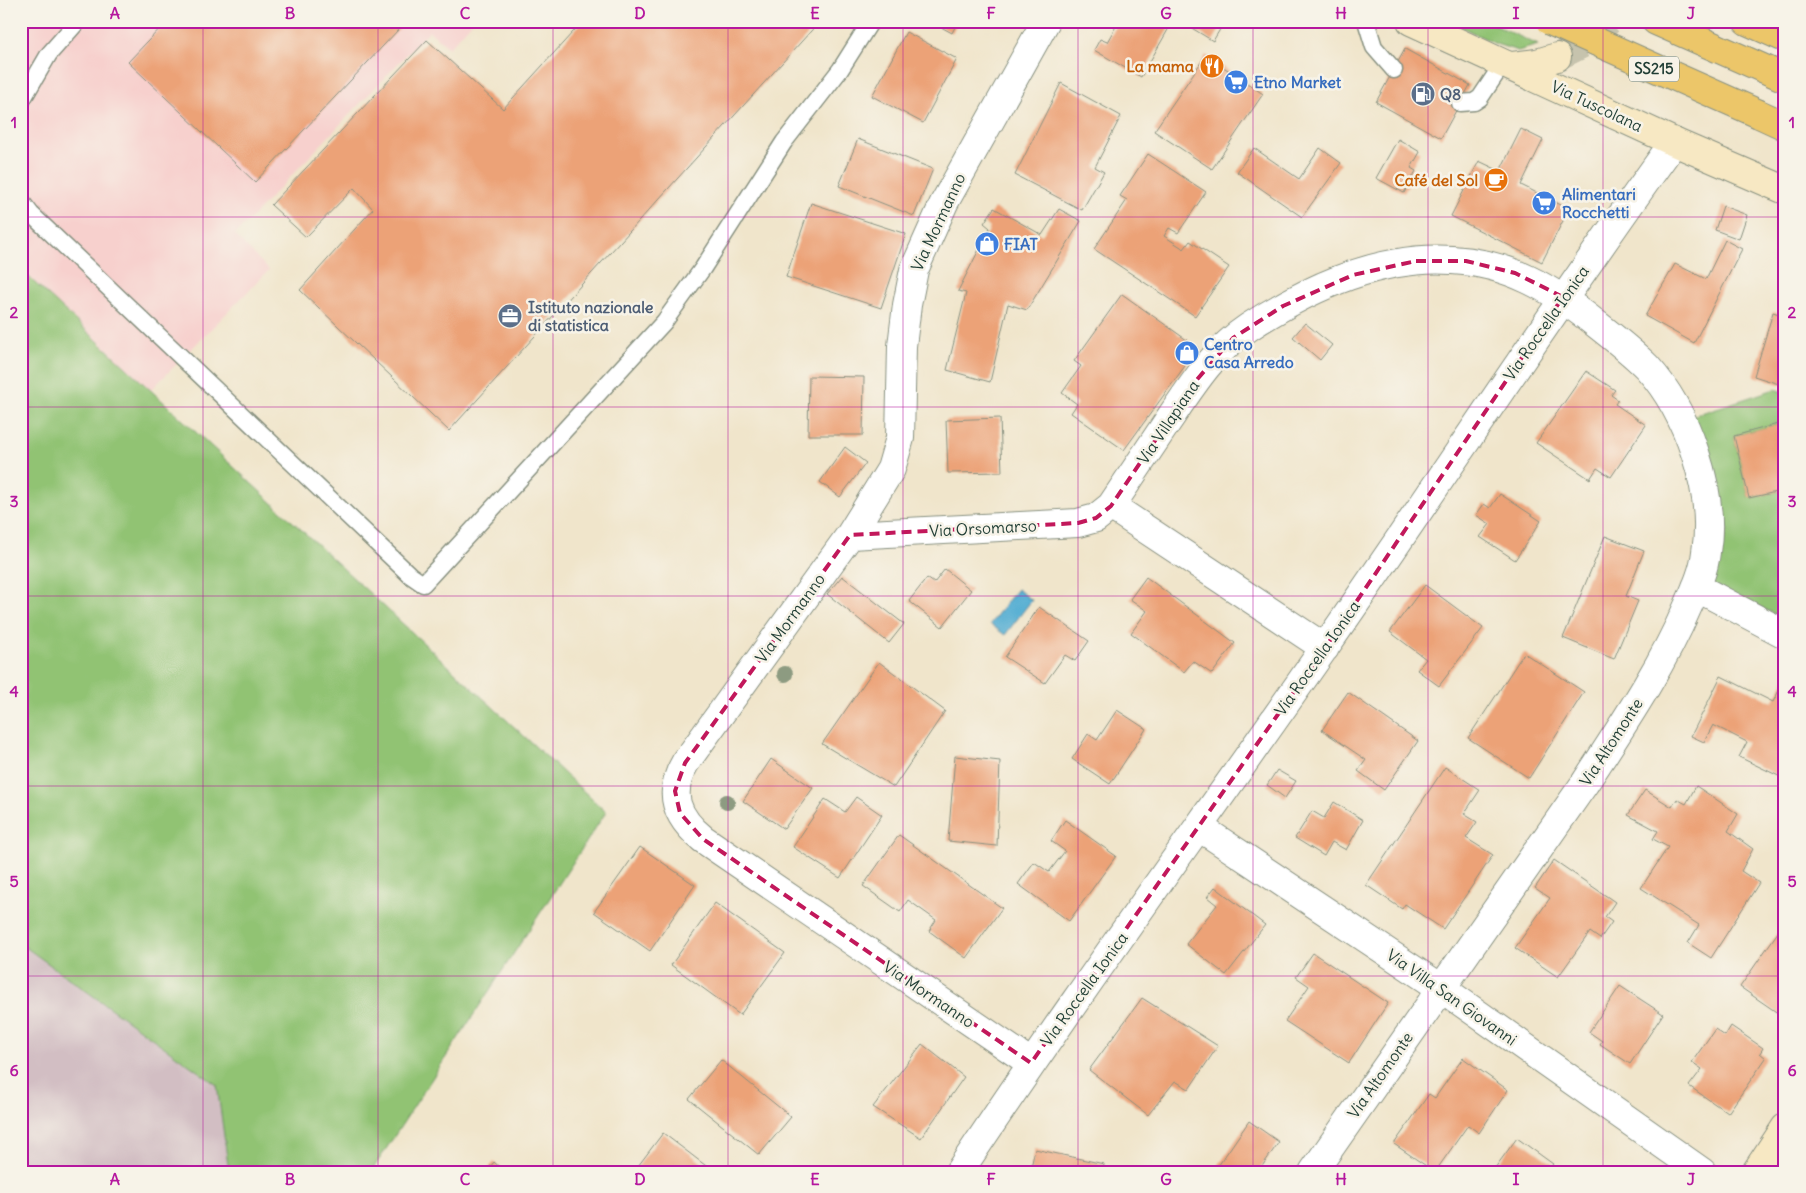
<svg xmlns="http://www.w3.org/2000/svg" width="1806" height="1193" viewBox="0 0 1806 1193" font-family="Delius,sans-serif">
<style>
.built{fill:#f7d0cd}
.industrial{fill:#d2bec3}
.green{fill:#91c373;stroke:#588054}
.water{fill:#56afd3;stroke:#3a7684}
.building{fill:#eca277}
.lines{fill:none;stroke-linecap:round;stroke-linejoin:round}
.secondary-tunnel{stroke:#c6c3ad;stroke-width:28;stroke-dasharray:28 14;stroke-linecap:butt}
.lane-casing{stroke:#889180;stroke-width:19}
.street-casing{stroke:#889180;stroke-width:30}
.secondary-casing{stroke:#889180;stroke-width:30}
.primary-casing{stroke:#889180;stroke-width:30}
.lane{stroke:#fff;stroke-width:16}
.street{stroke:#fff;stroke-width:28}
.secondary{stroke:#f7e8c3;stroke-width:28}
.primary{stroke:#ecc669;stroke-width:28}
.primary-bridge-casing{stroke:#889180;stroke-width:30;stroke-linecap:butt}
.primary-bridge{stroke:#ecc669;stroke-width:28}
.tree{fill:#8d9b81}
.marked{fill:none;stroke:#c2185b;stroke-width:4;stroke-dasharray:10 6;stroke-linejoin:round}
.grid{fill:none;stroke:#b5179e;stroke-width:1;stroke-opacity:0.55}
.labels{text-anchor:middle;stroke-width:5;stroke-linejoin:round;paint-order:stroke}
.shield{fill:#f7f3e8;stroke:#60746a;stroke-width:1}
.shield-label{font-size:15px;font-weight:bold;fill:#1f3d34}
.food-label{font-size:16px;font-weight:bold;fill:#c56008;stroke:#f7f3e8;text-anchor:end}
.shop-label{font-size:16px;font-weight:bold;fill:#366cbe;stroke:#f7f3e8;text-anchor:start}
.service-label{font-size:16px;font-weight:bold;fill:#4e5e75;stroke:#f7f3e8;text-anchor:start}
.street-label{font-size:16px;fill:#1f3d34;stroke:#f7f3e8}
.neatline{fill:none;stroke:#b5179e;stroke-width:2}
.grid-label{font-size:16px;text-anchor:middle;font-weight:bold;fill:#b5179e}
</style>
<rect width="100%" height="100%" fill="#f7f3e8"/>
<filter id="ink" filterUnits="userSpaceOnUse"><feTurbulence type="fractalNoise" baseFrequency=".02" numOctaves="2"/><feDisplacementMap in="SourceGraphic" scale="10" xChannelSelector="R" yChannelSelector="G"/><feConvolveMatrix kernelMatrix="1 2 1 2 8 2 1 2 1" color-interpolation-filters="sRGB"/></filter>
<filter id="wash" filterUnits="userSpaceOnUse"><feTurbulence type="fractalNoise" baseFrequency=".0096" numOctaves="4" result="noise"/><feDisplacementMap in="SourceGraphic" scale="20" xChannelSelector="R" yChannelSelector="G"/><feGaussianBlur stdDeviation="1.12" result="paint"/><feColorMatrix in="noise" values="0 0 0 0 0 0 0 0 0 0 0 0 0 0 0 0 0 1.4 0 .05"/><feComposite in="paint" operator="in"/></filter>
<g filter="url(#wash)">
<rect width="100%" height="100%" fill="#f0e5cb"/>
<path class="built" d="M21,21H473L449,48L429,31L235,235L269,270L151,390L21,270Z"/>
<path class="industrial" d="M21,928L217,1085L229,1172H21Z"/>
<path class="green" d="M1449,21H1486L1538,45L1518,51L1496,44Z
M21,270L606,812L371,1172H229L217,1085L21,944Z
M1775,389L1785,393V422L1734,436L1749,498L1785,490V619L1710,584L1728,530L1718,492L1689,417Z"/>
<path class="water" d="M1017,589L1032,600L1005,635L990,624Z"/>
<g id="blocks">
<path class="building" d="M167,21H391L399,29L255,182L128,62Z
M583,21H820L449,431L300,290L373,209L354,188L306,237L271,205L427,40L503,109Z
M930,21H958L952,33Z
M1119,21H1173L1141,77L1094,50L1100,39L1107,42Z
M1194,21H1225L1213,41L1190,27Z
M906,32L957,59L923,123L872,96Z
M1405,49L1470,85L1441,138L1376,102Z
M1206,55L1263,94L1212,169L1154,131Z
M1061,83L1121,116L1095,167L1104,172L1082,210L1015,175Z
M1521,129L1543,140L1521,185L1569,209L1542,262L1451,216L1479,161L1500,171Z
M858,139L933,169L914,216L839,186Z
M1398,139L1420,152L1411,168L1416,171L1404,193L1376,178Z
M1254,148L1299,179L1320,148L1341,163L1302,217L1237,172Z
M1148,154L1206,192L1178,233L1169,228L1164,236L1184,249L1190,241L1229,267L1195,316L1094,249L1127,200L1120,196Z
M811,203L906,234L881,308L786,277Z
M1723,206L1747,215L1739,239L1715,230Z
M994,208L1042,235L1059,209L1081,221L1027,310L1008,304L990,382L947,370L966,293L958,291L990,228L984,223Z
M1725,240L1742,249L1694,343L1645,316L1675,264L1706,279Z
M1122,294L1198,348L1124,450L1071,413L1077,404L1062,393L1081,366L1074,361Z
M1773,312L1785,316V386L1754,376Z
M1305,323L1332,345L1320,360L1293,337Z
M1586,371L1615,390L1611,395L1618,400L1615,404L1646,425L1611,477L1597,468L1590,479L1536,443Z
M809,376L864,377L863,435H808Z
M1000,418L1002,472L948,473L946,420Z
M1785,422V490L1749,498L1734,436Z
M845,447L866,463L840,497L820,482Z
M1500,494L1541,521L1515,560L1480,537L1490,524L1476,515L1484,504L1490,508Z
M1605,536L1644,551L1626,596L1638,601L1614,659L1563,638Z
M945,569L971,590L942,627L909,601L927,578L934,583Z
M842,576L904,624L889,643L827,594Z
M1146,577L1235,643L1212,674L1193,661L1184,672L1131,633L1147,611L1130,599Z
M1425,585L1483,628L1439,686L1417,670L1426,659L1390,632Z
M1039,607L1089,641L1075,661L1065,655L1045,683L1005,657Z
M1524,653L1584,692L1529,778L1468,738Z
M879,662L945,711L894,787L822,744Z
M1721,676L1773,702L1785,679V779L1739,757L1747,742L1713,725L1704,742L1691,736Z
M1348,692L1418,741L1384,790L1358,771L1366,760L1322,730Z
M1117,710L1146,729L1110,784L1072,759L1088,734L1097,740Z
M955,756L1000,761L997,846L948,841Z
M771,759L813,788L784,829L743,801Z
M1445,767L1480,790L1464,814L1477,822L1466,838L1493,855L1443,929L1405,904L1402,909L1366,885Z
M1277,770L1296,781L1285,798L1267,785Z
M1696,786L1738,814L1728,831L1753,849L1741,871L1759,883L1711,958L1688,943L1699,925L1641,888L1668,847L1653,839L1658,831L1628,815L1645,790L1672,807L1677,799L1686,804Z
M856,797L882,815L840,878L793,847L825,799L845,812Z
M1334,802L1363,820L1346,850L1332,842L1324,856L1295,838L1312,811L1324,818Z
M1065,820L1116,856L1069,921L1018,884L1034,862L1049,872L1065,851L1051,841Z
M899,835L1002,908L966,958L929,931L936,920L908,900L900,912L863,886Z
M640,847L695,885L650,951L594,912Z
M1554,860L1615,902L1605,917L1612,922L1600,939L1590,932L1558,977L1515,948L1550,898L1535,888Z
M1215,887L1265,925L1226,975L1186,944L1217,905L1207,897Z
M715,903L785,953L740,1015L671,965Z
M1785,922V1018L1740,987Z
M1313,953L1388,1003L1349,1063L1285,1021L1309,986L1296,977Z
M1620,986L1663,1014L1630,1064L1600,1044L1602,1041L1589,1032Z
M1142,998L1218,1046L1189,1089L1175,1081L1148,1115L1089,1070Z
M1731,1026L1763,1048L1760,1053L1766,1058L1728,1113L1689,1086L1702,1069L1692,1062L1715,1029L1725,1036Z
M922,1044L964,1077L921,1138L873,1107Z
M1463,1058L1508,1090L1479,1133L1468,1125L1435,1172L1394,1144L1429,1094L1435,1098Z
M721,1060L791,1117L759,1155L689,1099Z
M1249,1121L1279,1142L1258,1172H1214Z
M663,1133L714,1172L635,1170Z
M1517,1138L1553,1164L1547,1172H1492Z
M1035,1149L1104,1164L1103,1172H1030Z
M494,1162L505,1172H486Z"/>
</g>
</g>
<g filter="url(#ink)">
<use href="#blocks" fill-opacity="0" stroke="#889180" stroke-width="1"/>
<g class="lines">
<path class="secondary-tunnel" d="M1557,57L1583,44L1609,21"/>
<defs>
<path id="lane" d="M1366,21L1374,47L1394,70
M21,102L49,54L78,21
M1460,103L1474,102L1480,98L1504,62
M21,201L31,214L410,575L423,584L664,322L703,268L784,142L840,70L871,21"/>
<path id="street" d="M1111,506L1325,648
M850,535L1078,523L1096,518L1111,506C1130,478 1149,449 1168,421C1191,387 1214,350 1249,327C1307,289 1380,255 1452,260C1509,263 1551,288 1595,323C1613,337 1631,351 1647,367C1687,411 1716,492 1706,552C1704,571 1696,588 1688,606C1661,669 1622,726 1585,783L1313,1172
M1696,587L1785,634
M1199,827L1441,988L1702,1172
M1031,1063L703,839C676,817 667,794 685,763L850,535L891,469L900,438L902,346L907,305L914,270L944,203L1046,21
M959,1172C1076,995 1202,824 1323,650C1441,481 1553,309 1674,142"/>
<path id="secondary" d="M1411,21L1674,142L1785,190
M1512,66L1537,63L1557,57
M1756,1172L1785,1128"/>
<path id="primary" d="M1656,21L1785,78
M1747,21L1785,38
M1759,114L1785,126"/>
</defs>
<use href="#lane" class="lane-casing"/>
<use href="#street" class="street-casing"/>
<use href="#secondary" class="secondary-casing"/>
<use href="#primary" class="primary-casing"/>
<use href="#lane" class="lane"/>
<use href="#street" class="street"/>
<use href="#secondary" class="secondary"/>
<use href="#primary" class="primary"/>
<defs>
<path id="primary-bridge" d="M1550,21L1759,114"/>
</defs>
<use href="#primary-bridge" class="primary-bridge-casing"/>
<use href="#primary-bridge" class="primary-bridge"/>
</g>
<g class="tree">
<circle cx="785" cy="674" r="8"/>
<circle cx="727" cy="802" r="8"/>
</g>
</g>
<path class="marked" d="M1416,261H1466L1515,273L1563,297L1325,648L1031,1063L703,839L680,813L675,791L685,763L850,535L1078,523L1096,518L1111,506L1194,383L1233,338L1283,306L1353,275Z"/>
<path class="grid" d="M203,21V1172M378,21V1172M553,21V1172M728,21V1172M903,21V1172M1078,21V1172M1253,21V1172M1428,21V1172M1603,21V1172M21,217H1785M21,407H1785M21,596H1785M21,786H1785M21,976H1785"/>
<defs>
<symbol id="restaurant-disc" viewBox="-11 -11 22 22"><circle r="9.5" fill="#e8710a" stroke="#f7f3e8"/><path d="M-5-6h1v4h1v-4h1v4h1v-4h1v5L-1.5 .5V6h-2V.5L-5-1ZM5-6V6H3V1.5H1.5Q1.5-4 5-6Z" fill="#fff"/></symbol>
<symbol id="supermarket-disc" viewBox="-11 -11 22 22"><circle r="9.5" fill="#3f7fe0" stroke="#f7f3e8"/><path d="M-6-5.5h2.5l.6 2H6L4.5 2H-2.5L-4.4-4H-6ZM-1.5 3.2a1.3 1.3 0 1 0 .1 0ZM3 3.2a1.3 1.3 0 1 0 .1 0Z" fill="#fff"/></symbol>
<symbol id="fuel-disc" viewBox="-11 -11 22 22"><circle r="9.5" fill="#5c6f8a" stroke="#f7f3e8"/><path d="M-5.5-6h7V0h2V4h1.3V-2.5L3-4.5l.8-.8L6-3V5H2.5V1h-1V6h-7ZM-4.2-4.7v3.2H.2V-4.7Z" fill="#fff"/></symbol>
<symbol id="cafe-disc" viewBox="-11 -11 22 22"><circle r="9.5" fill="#e8710a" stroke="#f7f3e8"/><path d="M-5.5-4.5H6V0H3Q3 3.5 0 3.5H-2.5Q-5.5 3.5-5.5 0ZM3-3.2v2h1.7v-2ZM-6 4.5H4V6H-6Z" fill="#fff"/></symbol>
<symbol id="shop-disc" viewBox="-11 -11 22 22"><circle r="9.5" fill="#3f7fe0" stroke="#f7f3e8"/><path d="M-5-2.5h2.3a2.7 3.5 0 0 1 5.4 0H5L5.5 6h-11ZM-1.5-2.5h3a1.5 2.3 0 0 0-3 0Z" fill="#fff"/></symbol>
<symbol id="office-disc" viewBox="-11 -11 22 22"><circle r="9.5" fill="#5c6f8a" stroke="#f7f3e8"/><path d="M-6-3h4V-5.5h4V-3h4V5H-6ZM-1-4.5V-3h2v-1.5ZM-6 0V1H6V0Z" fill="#fff"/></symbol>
</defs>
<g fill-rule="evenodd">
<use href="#restaurant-disc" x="1198" y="52" width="28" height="28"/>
<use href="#supermarket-disc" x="1222" y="68" width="28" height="28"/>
<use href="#fuel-disc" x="1409" y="80" width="28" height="28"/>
<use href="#cafe-disc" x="1482" y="166" width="28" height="28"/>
<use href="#supermarket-disc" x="1530" y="189" width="28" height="28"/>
<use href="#shop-disc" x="973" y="230" width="28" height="28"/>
<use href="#office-disc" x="496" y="302" width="28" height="28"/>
<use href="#shop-disc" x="1173" y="339" width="28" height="28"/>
</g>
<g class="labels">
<rect class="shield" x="1629" y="56.5" width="50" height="25" rx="4"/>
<g class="shield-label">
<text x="1654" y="74">SS215</text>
</g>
<g class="food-label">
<text x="1194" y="72">La mama</text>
<text x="1478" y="186">Café del Sol</text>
</g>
<g class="shop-label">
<text x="1254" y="88">Etno Market</text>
<text x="1562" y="200">Alimentari<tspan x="1562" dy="18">Rocchetti</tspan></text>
<text x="1004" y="250">FIAT</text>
<text x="1204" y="350">Centro<tspan x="1204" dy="18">Casa Arredo</tspan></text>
</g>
<g class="service-label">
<text x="1440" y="100">Q8</text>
<text x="528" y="313">Istituto nazionale<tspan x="528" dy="18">di statistica</tspan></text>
</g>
<g class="street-label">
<text transform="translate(1597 106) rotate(25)" y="6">Via Tuscolana</text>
<text transform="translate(938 222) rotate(-65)" y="6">Via Mormanno</text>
<text transform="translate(1546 323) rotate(-55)" y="6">Via Roccella Ionica</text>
<text transform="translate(1168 422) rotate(-56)" y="6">Via Villapiana</text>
<text transform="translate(983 528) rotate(-3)" y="6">Via Orsomarso</text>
<text transform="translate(790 618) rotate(-54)" y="6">Via Mormanno</text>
<text transform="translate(1317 658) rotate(-55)" y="6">Via Roccella Ionica</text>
<text transform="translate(1611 742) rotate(-57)" y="6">Via Altomonte</text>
<text transform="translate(1084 989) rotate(-54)" y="6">Via Roccella Ionica</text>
<text transform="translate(929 994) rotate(34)" y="6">Via Mormanno</text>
<text transform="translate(1452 997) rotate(35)" y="6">Via Villa San Giovanni</text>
<text transform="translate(1380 1075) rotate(-55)" y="6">Via Altomonte</text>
</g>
</g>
<rect width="1806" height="1193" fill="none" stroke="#f7f3e8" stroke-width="55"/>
<rect x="28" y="28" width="1750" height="1138" class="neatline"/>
<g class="grid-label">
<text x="115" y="19">A</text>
<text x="290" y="19">B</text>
<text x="465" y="19">C</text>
<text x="640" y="19">D</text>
<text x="815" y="19">E</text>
<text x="991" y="19">F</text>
<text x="1166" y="19">G</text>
<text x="1341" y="19">H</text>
<text x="1516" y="19">I</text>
<text x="1691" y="19">J</text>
<text x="14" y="128">1</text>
<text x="1792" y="128">1</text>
<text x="14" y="318">2</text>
<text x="1792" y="318">2</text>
<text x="14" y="507">3</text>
<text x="1792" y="507">3</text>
<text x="14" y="697">4</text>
<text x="1792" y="697">4</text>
<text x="14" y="887">5</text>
<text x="1792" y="887">5</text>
<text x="14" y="1076">6</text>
<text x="1792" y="1076">6</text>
<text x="115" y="1185">A</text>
<text x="290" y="1185">B</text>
<text x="465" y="1185">C</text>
<text x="640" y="1185">D</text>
<text x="815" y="1185">E</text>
<text x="991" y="1185">F</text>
<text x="1166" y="1185">G</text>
<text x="1341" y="1185">H</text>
<text x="1516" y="1185">I</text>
<text x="1691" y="1185">J</text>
</g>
</svg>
